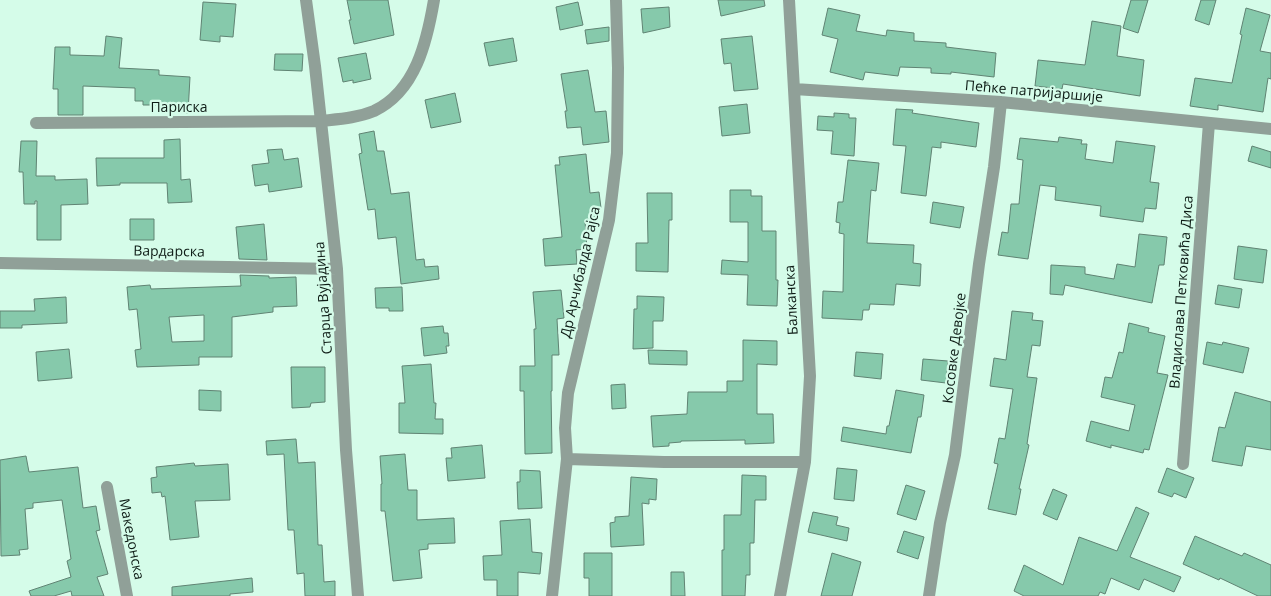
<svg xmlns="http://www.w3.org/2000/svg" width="1271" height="596" viewBox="0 0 1271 596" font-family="'Open Sans',sans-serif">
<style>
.building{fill:#86c9ab;stroke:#608373;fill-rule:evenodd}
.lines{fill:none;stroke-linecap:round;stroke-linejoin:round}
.minor{stroke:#90a098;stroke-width:12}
.labels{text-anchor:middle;stroke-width:4.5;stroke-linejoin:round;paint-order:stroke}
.street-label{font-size:14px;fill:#0d1b15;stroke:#d5fce9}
</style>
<rect width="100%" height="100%" fill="#d5fce9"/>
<path class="building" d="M347,0H388L394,35L354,44L349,20H351Z
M718,0H764L765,6L721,16Z
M1131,0H1148L1138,33L1123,28Z
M1201,0H1216L1209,25L1195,20Z
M203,2L236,4L233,37L220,36V42L200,40Z
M578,2L583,25L560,30L556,7Z
M669,7L670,27L643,33L641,9Z
M828,8L860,15L856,31L886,36L887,30L914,33V41L946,43V47L996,53L994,77L951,72V74L931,73V68L900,67L898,76L865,72L863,80L830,72L838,39L822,35Z
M1246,8L1270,15L1260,51L1271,53V79L1268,78L1263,112L1218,105V110L1190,106L1195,78L1232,83L1242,35L1240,34Z
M1092,21L1121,26L1117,56L1144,60L1140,96L1063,84L1062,89L1035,86L1038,60L1085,65Z
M609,27V41L587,44L585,30Z
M106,36L122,38L119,68L159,70V75L190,77L188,113L174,112V108H164V105H143V101H135V88L83,86V115H58V89H53L55,47H70V55L104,56Z
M752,36L758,89L734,91L731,63L724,64L721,39Z
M513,38L517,61L489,66L484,43Z
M366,53L371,79L353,83V80L343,82L338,58Z
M275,54H303L302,71L274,70Z
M588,70L595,112L606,111L609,142L583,145L581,127L567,128L565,111H567L561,74Z
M455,93L461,122L431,128L425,100Z
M747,104L750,133L722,136L719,107Z
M896,109L913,110L912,113L979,123L976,147L941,142V148L932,147L926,196L901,193L906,146L893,145Z
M834,113L849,114V118H856L854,156L831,154L833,131L817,130L818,116L834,117Z
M374,131L377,151H384L391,194L409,192L416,260L424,259L425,267L438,266L439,279L401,284L396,237L378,239L375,209L368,210L359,154L362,153L359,134Z
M1059,137L1082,140L1081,144H1087L1085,159L1113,163L1116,141L1155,146L1150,182L1159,183L1156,209L1145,208L1143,222L1100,216L1101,206L1055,200L1056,187L1040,185L1028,259L998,255L1002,232L1008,233L1011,204H1019L1023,160L1017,159L1020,138L1058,142Z
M180,139L181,180L190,179L192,202L168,203L167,183H120V185L97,186L96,158H164V140Z
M21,141H37L36,176H55V180L87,179L88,204L61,205V240H37V201H35V204H24L23,172H19Z
M1252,146L1271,152V168L1248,161Z
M282,149L284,160L298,158L302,187L269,192L268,184L255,186L252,165L269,163L267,150Z
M586,154L590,193L599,192L601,208H595L596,217H589L590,221H585L587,249L576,250L577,264L545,266L543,239L562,237L555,165H560L559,157Z
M848,160L879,163L876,191L871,190L867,243L914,245L913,263L921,264L920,286L896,284L894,305L870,304L869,310H863L862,320L822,318L823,291L843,292L844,234L839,233L840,223L836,222L838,202H843Z
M730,190H751V196H762V231H776V280H778L777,306L747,305L748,275L721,274L722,260L748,262V222H730Z
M647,193H672V220H669L668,272L636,271V243H648Z
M933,202L964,207L960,228L930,223Z
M130,219H154V240H130Z
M264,224L267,260L239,259L236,227Z
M1139,234L1167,237L1164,265H1159L1152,303L1065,285L1063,295L1050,294L1051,265L1085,267V274L1114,279L1117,264L1135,267Z
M1238,246L1267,250L1263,283L1234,279Z
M240,275L269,276V278L296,277L297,306L273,307V312L232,317V357H199V365L137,367L135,350L141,349L137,309L129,310L127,287L150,285L151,289L241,286ZM204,315V341L172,342L169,317Z
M1218,285L1242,289L1239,308L1215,304Z
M402,287L403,311H389V308H376L375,288Z
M561,290L564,318L557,319L559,355H552V391H551L552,453L525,454L524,391H520V366H535L534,329H536L533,292Z
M637,296L664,297L663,321H653V348L633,349L634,309H637Z
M66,297L67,323L22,325V328H0V311H35L34,299Z
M1012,311L1033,313L1032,320L1043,321L1040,346L1032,345L1027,377L1037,378L1027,444L1029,445L1019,489H1021L1016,515L988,509L998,464L994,463L999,438L1005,439L1013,389L990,386L994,358L1006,360Z
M1129,323L1149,328L1148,332L1165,336L1157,373L1168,375L1149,450L1144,449L1143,453L1111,445V448L1086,441L1091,421L1129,431L1135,405L1101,397L1105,377L1112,378L1119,352L1123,353Z
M443,326L444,333H448L449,346H446L447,353L424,356L421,328Z
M743,340L777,341V365L757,364V414H773L774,443L745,444V440L681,441V442L669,443V446L653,447L651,416L687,414L688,392H727V381H743Z
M1207,342L1222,345L1223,342L1249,348L1243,373L1203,364Z
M69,349L72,378L38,381L36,352Z
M648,350L687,351V365L649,364Z
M856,352L883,354L881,379L854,376Z
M923,359L948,361L946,383L921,380Z
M431,364L434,403H436L435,419H443V434L399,433V403H405L402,366Z
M291,367H325V402L311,403L310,407L292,408Z
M625,384L626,408L612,409L611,385Z
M199,390L221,391V411L199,410Z
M896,390L924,395L921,417H918L911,453L841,441L843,427L886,434L887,426H889Z
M1235,392L1271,402V450L1246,446L1242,466L1212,461L1219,427L1225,428Z
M296,439L298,463L315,462L318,545H322L324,582L335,581V596H305L304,573L297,574L294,530H288L284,454L267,455L266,441Z
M482,445L485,478L448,481L446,458H452L451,448Z
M405,454L408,490H417V520L454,518L455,543L428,544V549L419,550L422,578L393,581L385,511H381V484H382L380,456Z
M26,456L29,472L78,467L83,508L96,506L100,530L96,531L108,574L97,577L104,596H72L71,591L54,596H31L29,591L71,577L67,561L71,559L62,500L33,503V508L25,509L28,549L19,550L20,555L1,556L0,460Z
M194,463L195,466L228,464L230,500L195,501L199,537L170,540L165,496L162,497L161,492L152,493L151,478L157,477L156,467Z
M837,468L857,470L854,501L834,499Z
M1167,468L1194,478L1186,498L1174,493L1172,497L1158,492Z
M520,470L540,471L542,508L518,509L517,482H520Z
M742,475L766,476V500H755L754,543H750V575H746L745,596H722V550H724V515H741Z
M631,477L657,479L656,500L649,499V504L642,503L644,545L611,547L610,523L615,522V517L629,516Z
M906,485L925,491L916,520L897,514Z
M1053,489L1067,495L1057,520L1043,514Z
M1136,507L1149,513L1130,557L1181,577L1174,592L1144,579L1139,590L1111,578L1105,594L1100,592L1098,596H1024L1014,591L1024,565L1063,585L1079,537L1117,551Z
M813,512L838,517L836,525L849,528L847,541L808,532Z
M530,519L532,552L542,553L540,574L518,572V596H497V580H484L483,556L502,555L500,521Z
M904,531L924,537L918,559L897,552Z
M1195,536L1242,556L1244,553L1271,565V596H1258L1220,578L1219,580L1183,564Z
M584,553H612V596H589V578H584Z
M832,553L861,562L852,596H821Z
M671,572H684L685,596H671Z
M252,578L253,592L230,594V596H172V587Z"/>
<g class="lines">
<path class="minor" d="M306,0L315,66L337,269L346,450L358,596
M794,89L1001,102L1271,129
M36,123L321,121C339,119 357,118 374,111C416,91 427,41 434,0
M0,263L337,269
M567,459L664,462H805
M1183,464L1209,123
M107,487L127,596
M552,596L567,459L565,428L568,393L609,220L617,153L618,68L616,0
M780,596L805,462L810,376L789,0
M929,596L940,523L955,455L979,264L994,167L1001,102"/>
</g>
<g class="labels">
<g class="street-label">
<text transform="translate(1034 91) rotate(5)" y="5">Пећке патријаршије</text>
<text x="179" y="112">Париска</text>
<text transform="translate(169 251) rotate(1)" y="5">Вардарска</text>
<text transform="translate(580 272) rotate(-77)" y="5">Др Арчибалда Рајса</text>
<text transform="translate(1181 292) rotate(-86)" y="5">Владислава Петковића Диса</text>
<text transform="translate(323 298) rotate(-94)" y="5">Старца Вујадина</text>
<text transform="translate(791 300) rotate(-93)" y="5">Балканска</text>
<text transform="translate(954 348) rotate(-83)" y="5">Косовке Девојке</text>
<text transform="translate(132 539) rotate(79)" y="5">Македонска</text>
</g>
</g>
</svg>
